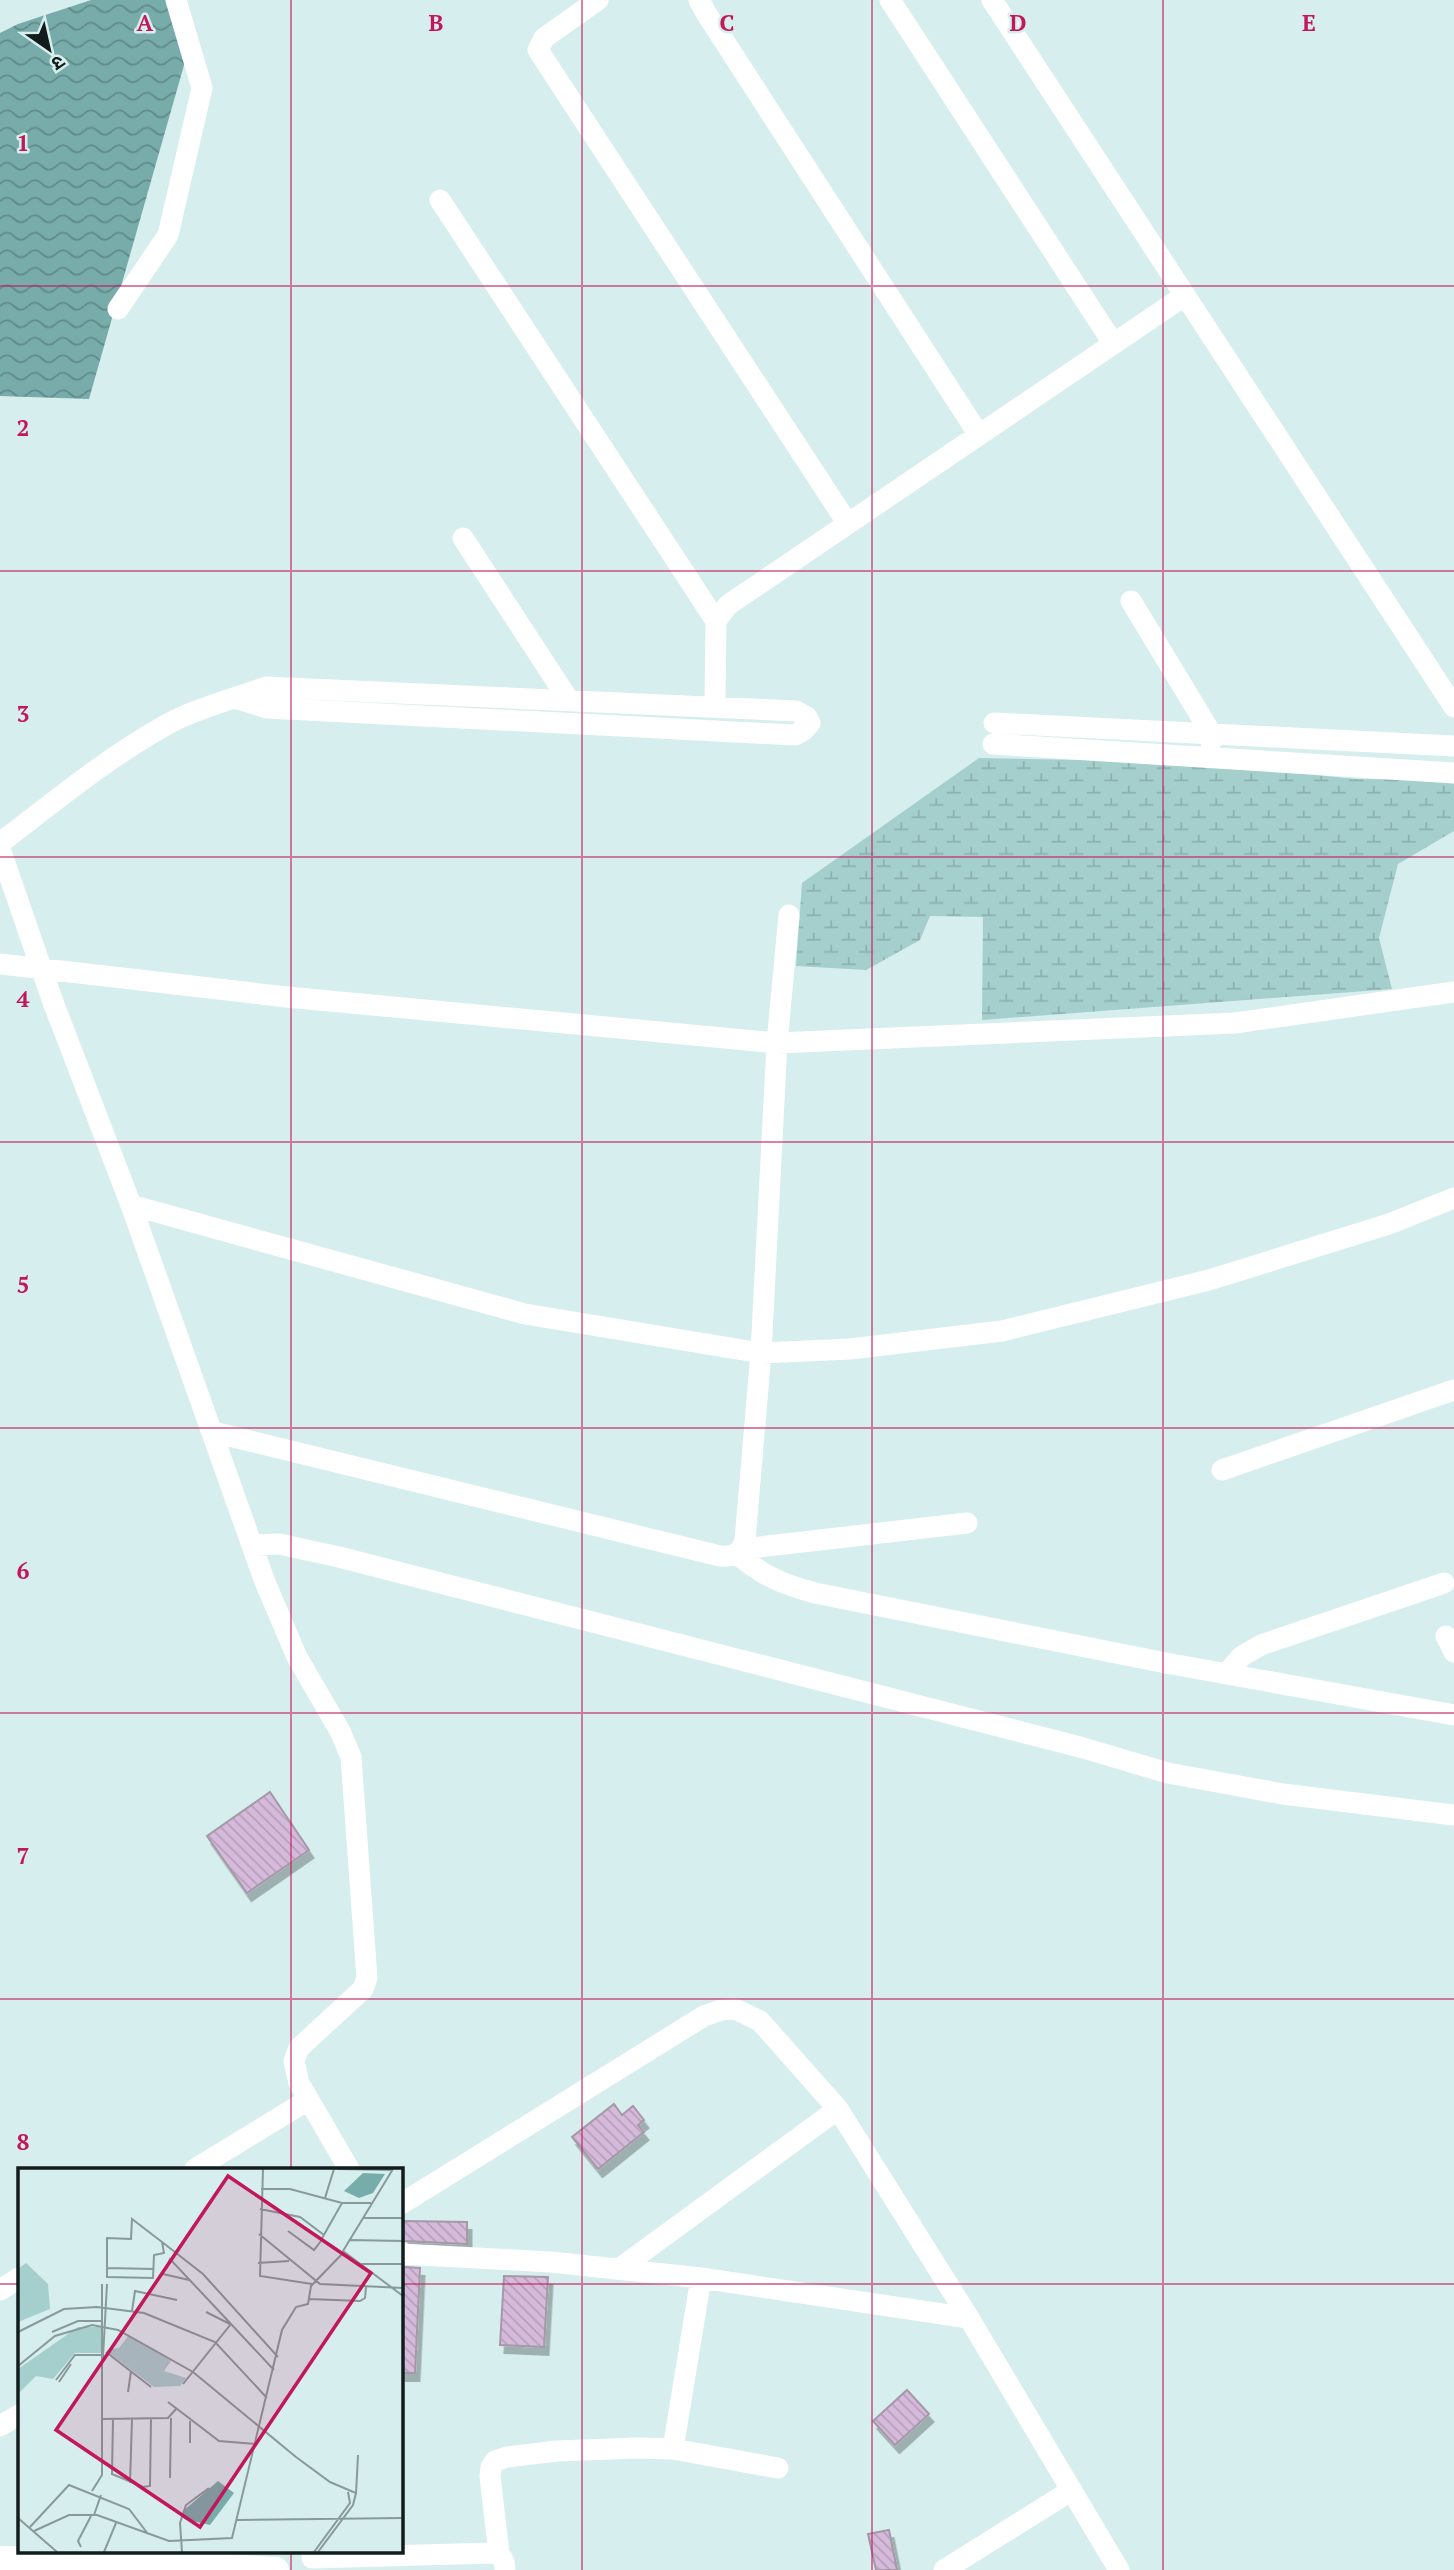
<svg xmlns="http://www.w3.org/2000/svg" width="1454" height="2570" viewBox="0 0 1454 2570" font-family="'PT Serif','Noto Sans Devanagari',serif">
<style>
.wetland{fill:url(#wetland-marsh)}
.water{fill:url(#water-waves)}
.building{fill:url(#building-back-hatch);stroke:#a599a7;stroke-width:2;filter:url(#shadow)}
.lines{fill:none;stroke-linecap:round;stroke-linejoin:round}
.minor{stroke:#fff;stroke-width:21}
.tertiary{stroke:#fff;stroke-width:26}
.grid{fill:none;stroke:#c2185b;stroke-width:2;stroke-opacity:0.55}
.inset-road{fill:none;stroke:#889a99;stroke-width:2}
.view{fill:#c2185b;fill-opacity:0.15;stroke:#c2185b;stroke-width:3.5}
.inset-edge{fill:none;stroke:#131c1c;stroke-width:3.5}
.grid-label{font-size:23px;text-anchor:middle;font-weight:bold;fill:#c2185b;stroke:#d6eeed;stroke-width:5;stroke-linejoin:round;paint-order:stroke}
</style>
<defs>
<pattern id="wetland-marsh" width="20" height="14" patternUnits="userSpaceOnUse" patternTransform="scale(1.75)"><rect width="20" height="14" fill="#a4cfcd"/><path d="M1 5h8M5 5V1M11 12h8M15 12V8" fill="none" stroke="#8cb1af"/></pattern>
<pattern id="water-waves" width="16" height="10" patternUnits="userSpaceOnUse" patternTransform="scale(1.75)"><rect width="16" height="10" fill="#78acaa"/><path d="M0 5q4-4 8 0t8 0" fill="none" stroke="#618b8a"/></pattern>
<pattern id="building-back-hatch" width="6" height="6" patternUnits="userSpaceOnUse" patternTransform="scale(1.75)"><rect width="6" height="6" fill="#d6badb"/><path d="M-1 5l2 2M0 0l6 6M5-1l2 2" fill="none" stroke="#b79fbb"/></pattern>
<filter id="shadow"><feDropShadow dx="4.5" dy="8" stdDeviation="0" flood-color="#0004"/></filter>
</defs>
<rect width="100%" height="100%" fill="#d6eeed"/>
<path class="wetland" d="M979,758L1186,762L1356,779L1447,780L1454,784V831L1398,864L1379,938L1392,989L982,1020L983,917L930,916L920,940L866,970L796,966L802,883Z"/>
<path class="water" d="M91,0H166L194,30L89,399L0,396V33L18,24Z"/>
<path class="building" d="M270,1792L309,1850L247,1893L207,1836Z
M614,2104L622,2115L633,2106L644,2120L638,2125L644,2132L598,2169L572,2137Z
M404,2221L467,2222V2244L404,2241Z
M404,2267L420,2268L415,2373H401V2272H404Z
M504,2276L548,2277L544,2347L500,2345Z
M907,2390L929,2414L895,2445L873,2421Z
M889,2530L897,2570H876L868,2534Z"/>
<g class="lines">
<path class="minor" d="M598,0L544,38L538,50L848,524
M699,0L706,13L979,435
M890,0L1113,343
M992,0L1454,707
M440,200L716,621
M118,309L168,235L202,88L176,0
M463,538L568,699
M1131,601L1211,733V742
M715,705L716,621L728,605L1184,296
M994,723L1454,746
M993,744L1454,773
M0,843C54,802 107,758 166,725C194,709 236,698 266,687L796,711L807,717L810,723L804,730L795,735L267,708L235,698
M0,849L53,1002L131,1205L265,1582L297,1657L340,1731L351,1757L367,1978L363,1989L299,2048L294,2061L299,2083L349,2169
M0,964L287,997L777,1043L1235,1023L1454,992
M131,1205L525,1314L761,1353L850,1349L1002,1331L1209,1280L1389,1224L1454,1198
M213,1432L720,1556C734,1557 741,1554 745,1540L761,1353L777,1043L789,915
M1222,1470L1454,1390
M252,1545L279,1544L339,1557L1080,1747L1168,1773L1283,1794L1454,1815
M742,1549L967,1523
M737,1554C763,1576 782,1584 815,1593L1166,1663L1454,1715
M1446,1636L1454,1652
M1226,1674L1242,1656L1261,1645L1444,1583
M195,2169L308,2100
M401,2204L704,2016L721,2010L735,2009L760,2021L838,2109L969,2318L1119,2570
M401,2254L551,2262L701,2278L969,2318
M619,2269L838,2109
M0,2290L19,2278
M0,2426L19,2415
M673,2449L701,2278
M499,2554L490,2476L491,2467L495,2461L507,2457L557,2451L637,2448L673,2449L778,2468
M312,2558L493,2553C502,2555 505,2561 505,2570
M944,2570L1072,2490"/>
<path class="tertiary" d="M0,2559L148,2562L276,2570"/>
</g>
<path class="grid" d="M291,0V2169M582,0V2570M872,0V2570M1163,0V2570M0,286H1454M0,571H1454M0,857H1454M0,1142H1454M0,1428H1454M0,1713H1454M0,1999H1454M0,2284H19M401,2284H1454M291,2551V2570"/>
<g transform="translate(18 2168)">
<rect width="385" height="385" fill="#d6eeed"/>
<path d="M8,95L30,116L32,141L0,154V101ZM60,159H84V185H57L35,211L18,208L0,226V201ZM110,168L153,193L146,203L168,210L162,218L136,219L91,185L89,182L101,180Z" fill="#a4cfcd"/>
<path d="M345,5L367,6L355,25L341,30L326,23ZM200,313L216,325L192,357L166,351L165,343Z" fill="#78acaa"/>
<path class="inset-road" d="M245,1L242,108L294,116M319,1L374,2M375,1L325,83L385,128M243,21H272L324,35H353M307,30L316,1M242,41L282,49L306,67M345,50H385M114,51L144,74L146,85L136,87L135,110L89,109V70L113,71ZM270,63L296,82L303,73M241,66L302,116L385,120M331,72L385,73M144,74L185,106L260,189M322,85L303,72L324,35M240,95L271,93M338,96H385M89,100L136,101M148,101L152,91L213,156M145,106L171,112M291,131L342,133L347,130L348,119M114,143L117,123L159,132M188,144L212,156M0,164L46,141L79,139L126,145L197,174L249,230M34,164L60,153H83M88,184L133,219M85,189L89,116M0,198L37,168L74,157L100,162L175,204L278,289L312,314L338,325L335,337L300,384M38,212L57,187H84M41,214L53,196M165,216L213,156L256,202M110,224L113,203M150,234L201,273L238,276M85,251L150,250L158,241M95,251L94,306L125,319L132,318L133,251M172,275V253M152,310L153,250M112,315L114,251M74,323L84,307V116M338,326L340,287M76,347L83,327M0,350L39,384M219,352L385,350M12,359L51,317L111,341L130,366M16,363L51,347H79L151,373L214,370L264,162L278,139L290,136L293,118L325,85M63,379L60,373L73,348M86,384L98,355M164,384L162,355L168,337L191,320M296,384L332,335L330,324"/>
<path class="view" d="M210,8L353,105L182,359L38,262Z"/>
<rect width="385" height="385" class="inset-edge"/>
</g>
<g class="grid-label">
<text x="145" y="31">A</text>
<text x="436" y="31">B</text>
<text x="727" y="31">C</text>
<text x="1018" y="31">D</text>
<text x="1309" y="31">E</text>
<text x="23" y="151">1</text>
<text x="23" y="436">2</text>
<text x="23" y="722">3</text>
<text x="23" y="1007">4</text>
<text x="23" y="1293">5</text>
<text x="23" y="1579">6</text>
<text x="23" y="1864">7</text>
<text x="23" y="2150">8</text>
</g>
<g transform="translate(49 49) rotate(146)" stroke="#d6eeed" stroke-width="5" paint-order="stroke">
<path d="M0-5L12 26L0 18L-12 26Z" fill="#131c1c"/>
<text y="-10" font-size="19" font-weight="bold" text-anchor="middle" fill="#131c1c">उ</text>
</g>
</svg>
